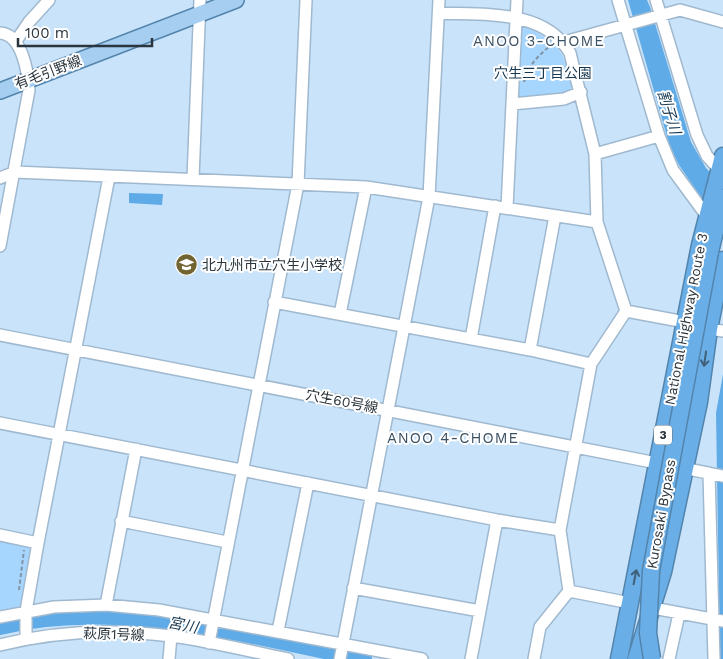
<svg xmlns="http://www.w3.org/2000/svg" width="723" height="659" viewBox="0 0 723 659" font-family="'Work Sans','Noto Sans JP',sans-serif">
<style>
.green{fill:#a6d5fe}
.water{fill:#5fabe8}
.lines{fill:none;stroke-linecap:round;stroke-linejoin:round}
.river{stroke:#5fabe8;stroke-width:16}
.minor-casing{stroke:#a0b9cf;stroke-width:14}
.major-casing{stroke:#5384ac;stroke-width:18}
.highway-casing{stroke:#5384ac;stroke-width:19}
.path{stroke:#8194a5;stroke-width:2;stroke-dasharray:4 2.5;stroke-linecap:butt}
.minor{stroke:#fff;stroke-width:11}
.major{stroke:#a5cef1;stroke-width:15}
.highway{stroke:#69aee7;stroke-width:16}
.highway-bridge-casing{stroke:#5384ac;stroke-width:19;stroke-linecap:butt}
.highway-bridge{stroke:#69aee7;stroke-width:16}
.oneway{stroke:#405f78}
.labels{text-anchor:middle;stroke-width:4;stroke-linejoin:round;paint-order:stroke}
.shield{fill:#fff;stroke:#6a7277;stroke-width:1}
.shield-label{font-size:12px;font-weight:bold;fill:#2a353d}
.street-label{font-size:14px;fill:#2a353d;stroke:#fff}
.park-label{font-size:14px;fill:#173750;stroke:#fff}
.poi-label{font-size:14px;fill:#2a353d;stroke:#fff;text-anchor:start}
.neighbourhood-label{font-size:15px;letter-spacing:1px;fill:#3b5164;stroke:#fff}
.water-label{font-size:15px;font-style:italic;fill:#193952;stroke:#fff}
</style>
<rect width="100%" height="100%" fill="#c9e3fa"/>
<path class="green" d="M523,25C561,45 561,46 573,86C565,101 535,99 520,100L517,96L520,28Z
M0,539L28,544L31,548L20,605L18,608L0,613Z"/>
<path class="water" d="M628,0H647L650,7L691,142L706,168L723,186V230L679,165L670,147Z
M129,193L163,194L162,205L129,203Z
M723,374V659H720L716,413Z"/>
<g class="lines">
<path class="river" d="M0,627C120,598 245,636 364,659"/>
<defs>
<path id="minor" d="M618,0L659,136L673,170L706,215
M656,0L697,135L707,156L719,169
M439,13C483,15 545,9 570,53L595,154L597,222L626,311L591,364L560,530L569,591L540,627L534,659
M0,33C22,34 28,72 29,90L0,246
M16,41L29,22L49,0
M564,42L680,10L723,22
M512,104L564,99L581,92
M595,154L659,136
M0,178L15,172L366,187L597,222
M193,179L200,0
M507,208L517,0
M274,302L530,350L591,364
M626,311L685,322
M340,314L366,187
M709,329L723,331
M0,335L662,464
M471,339L495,206
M530,350L555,216
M0,423L497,520L560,530
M678,467L723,476
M709,473L714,659
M121,521L227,542
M0,535L38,543
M353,588L480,611
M569,591L630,603
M106,605L136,449
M653,608L723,621
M0,617L54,607L106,605L159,610L422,659
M278,631L308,483
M26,638V611L38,543L109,177
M209,643L298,184L306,0
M0,645C55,631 115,629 171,636C210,641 249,651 288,659
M169,659L171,636
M340,659L429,197L439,0
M471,659L497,520
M669,659L679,614"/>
<path id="major" d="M0,91L236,0"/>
<path id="highway" d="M710,252L723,198
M619,659L700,245L723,156
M636,659L663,572L699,402L709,329L723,260"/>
</defs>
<use href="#minor" class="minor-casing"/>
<use href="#major" class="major-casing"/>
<use href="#highway" class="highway-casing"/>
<path class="path" d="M524,82C529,64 538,56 551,45
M19,590L24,550"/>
<use href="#minor" class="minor"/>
<use href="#major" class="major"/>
<use href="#highway" class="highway"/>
<defs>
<path id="highway-bridge" d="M652,659L648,633L651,571L710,252"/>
</defs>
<use href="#highway-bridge" class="highway-bridge-casing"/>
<use href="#highway-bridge" class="highway-bridge"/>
</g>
<defs><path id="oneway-shaft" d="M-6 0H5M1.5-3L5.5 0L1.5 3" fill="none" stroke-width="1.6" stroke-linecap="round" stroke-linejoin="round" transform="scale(1.25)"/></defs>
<g class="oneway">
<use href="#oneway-shaft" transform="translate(705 359) rotate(98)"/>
<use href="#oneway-shaft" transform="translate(635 577) rotate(-79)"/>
</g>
<defs>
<symbol id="school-disc" viewBox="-11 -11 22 22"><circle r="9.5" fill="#716431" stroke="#fff"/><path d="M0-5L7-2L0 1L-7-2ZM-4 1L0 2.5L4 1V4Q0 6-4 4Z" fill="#fff"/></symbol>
</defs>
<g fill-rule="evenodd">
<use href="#school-disc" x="174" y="252" width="25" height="25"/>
</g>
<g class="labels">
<rect class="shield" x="654" y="425.5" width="18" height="19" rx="4"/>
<g class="shield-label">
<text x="663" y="439">3</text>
</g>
<g class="street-label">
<text transform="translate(48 72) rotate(-21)" y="5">有毛引野線</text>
<text transform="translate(686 319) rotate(-79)" y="5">National Highway Route 3</text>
<text transform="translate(342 401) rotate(11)" y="5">穴生60号線</text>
<text transform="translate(661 514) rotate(-80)" y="5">Kurosaki Bypass</text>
<text transform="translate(114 634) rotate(2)" y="5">萩原1号線</text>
</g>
<g class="park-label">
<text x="543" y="78">穴生三丁目公園</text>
</g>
<g class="poi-label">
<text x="202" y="270">北九州市立穴生小学校</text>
</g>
<g class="neighbourhood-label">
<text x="539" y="46">ANOO 3-CHOME</text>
<text x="453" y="443">ANOO 4-CHOME</text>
</g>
<g class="water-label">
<text transform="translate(669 112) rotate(73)" y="5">割子川</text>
<text transform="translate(183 625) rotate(11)" y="5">宮川</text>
</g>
</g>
<path d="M18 38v8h134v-8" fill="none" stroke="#2a353d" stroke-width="2.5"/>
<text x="25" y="38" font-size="15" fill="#2a353d" stroke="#ffffff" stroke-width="4" paint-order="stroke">100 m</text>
</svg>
